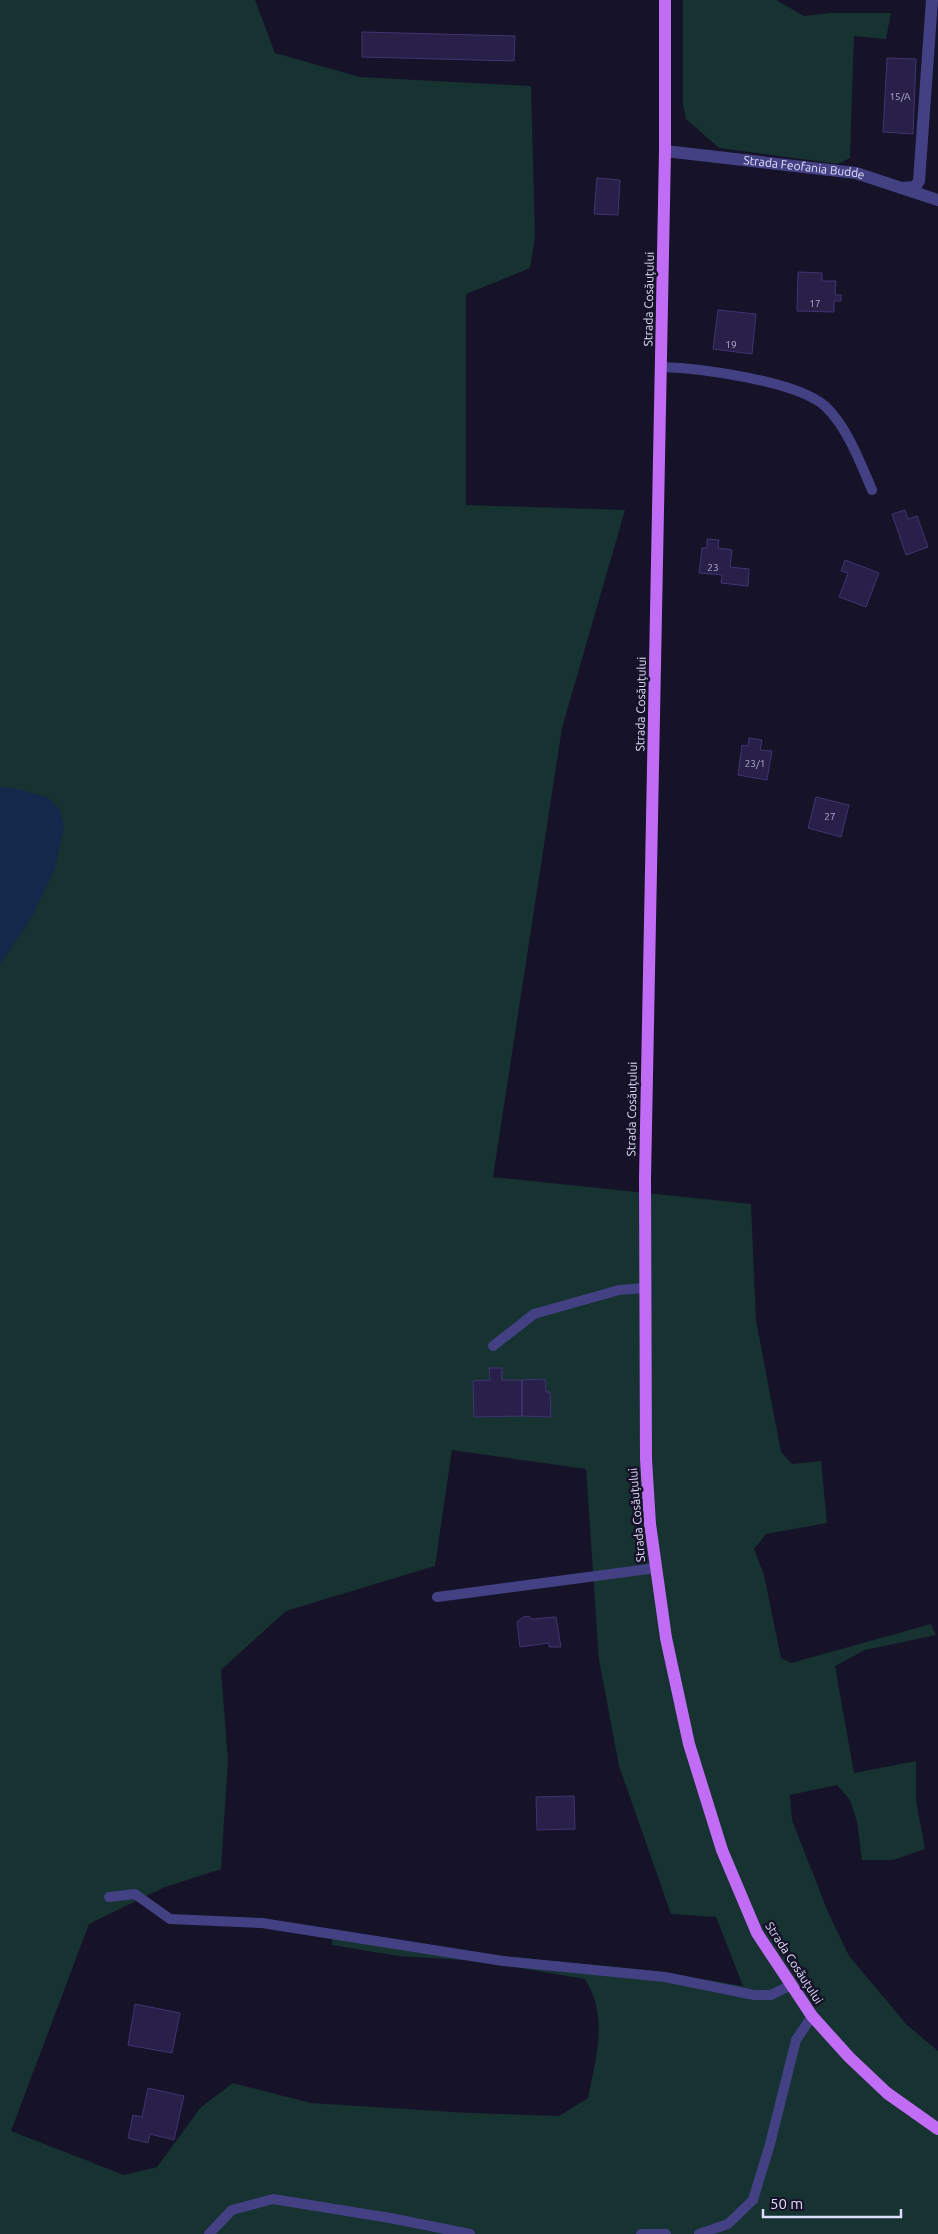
<svg xmlns="http://www.w3.org/2000/svg" width="938" height="2234" viewBox="0 0 938 2234" font-family="Ubuntu,sans-serif">
<style>
.green{fill:#163231;fill-rule:evenodd}
.water{fill:#13294c}
.building{fill:#282048;stroke:#403472}
.lines{fill:none;stroke-linecap:round;stroke-linejoin:round}
.lane{stroke:#434184;stroke-width:10}
.street{stroke:#434184;stroke-width:12}
.primary{stroke:#c06cf4;stroke-width:12}
.labels{text-anchor:middle;stroke-width:5;stroke-linejoin:round;paint-order:stroke}
.number-label{font-size:10px;fill:#b2aecf}
.street-label{font-size:12px;fill:#e0ddfc;stroke:#161228}
</style>
<rect width="100%" height="100%" fill="#161228"/>
<path class="green" d="M0,0H255L275,53L360,77L531,86L535,237L530,268L466,294V505L625,510L562,728L493,1177L751,1204L756,1320L781,1452L792,1464L821,1461L827,1523L766,1534L754,1549L764,1575L781,1658L791,1663L931,1624L936,1635L865,1650L835,1666L854,1773L916,1761V1800L925,1849L893,1860H862L857,1822L850,1800L837,1785L790,1795L792,1820L828,1912L849,1956L907,2025L938,2051V2234H0ZM452,1450L586,1469L599,1660L619,1766L671,1914L716,1917L743,1986L656,1971L431,1949L333,1929L332,1945L398,1956L479,1961L585,1979C609,2018 596,2056 588,2098L559,2116L469,2113L311,2103L233,2083L201,2107L157,2167L124,2175L11,2131L89,1924L163,1888L221,1869L228,1760L221,1670L286,1611L435,1566Z
M683,0H776L804,16L830,13H891L886,39L854,36L850,158L838,164L719,148L686,119L683,104Z"/>
<path class="water" d="M0,787L18,789L48,798L60,810L64,827L55,868L33,915L0,964Z"/>
<path class="building" d="M362,32L515,36L514,61L362,57Z
M887,58L916,59L913,134L883,132Z
M597,178L620,180L618,215L594,214Z
M798,272L822,273V281H836L835,295H841V301H834V312L797,311Z
M718,310L756,314L752,354L713,349Z
M905,510L908,519L917,516L928,547L906,555L892,514Z
M707,539L719,540L718,548L732,550L730,567L749,569L748,586L721,583L722,575L699,573L702,548H707Z
M845,560L879,573L866,607L839,597L848,573L841,571Z
M749,738L762,740L760,750L772,751L767,780L738,775L742,745L748,746Z
M816,797L849,805L841,837L808,828Z
M489,1368H502V1380H522V1416L474,1417L473,1381L490,1380Z
M545,1379L546,1392H550L551,1417L522,1416V1380Z
M529,1616L531,1619L556,1617L561,1647H549V1643L520,1647L517,1622L523,1617Z
M574,1796L575,1829L537,1830L536,1797Z
M135,2004L180,2013L172,2053L128,2045Z
M148,2088L184,2096L174,2140L150,2134L148,2143L128,2138L133,2115L142,2117Z"/>
<g class="lines">
<path class="lane" d="M661,367C700,368 798,381 826,407C847,427 861,464 872,490
M493,1346L534,1314L619,1290L644,1288
M437,1597L656,1568
M109,1897L135,1894L170,1919L262,1923L503,1961L665,1977L754,1995H771L791,1985
M209,2234L232,2210L273,2199L390,2218L470,2234
M641,2234H666
M699,2234L728,2224L753,2200L770,2144L796,2040L812,2016"/>
<g class="street">
<path id="s1" d="M665,151L856,173L938,200"/>
<path d="M901,188L915,187L919,181L932,0"/>
</g>
<path class="primary" d="M665,0V151L645,1178L646,1459L650,1524L666,1638L689,1744L722,1850L757,1933L812,2016L849,2057L887,2093L938,2129"/>
</g>
<g class="labels">
<g class="number-label">
<text x="900" y="100">15/A</text>
<text x="815" y="307">17</text>
<text x="731" y="348">19</text>
<text x="713" y="571">23</text>
<text x="755" y="767">23/1</text>
<text x="830" y="820">27</text>
</g>
<g class="street-label">
<text dy="4" stroke="none"><textPath href="#s1" startOffset="140">Strada Feofania Budde</textPath></text>
<text transform="translate(649 299) rotate(-89)" y="4">Strada Cosăuțului</text>
<text transform="translate(641 704) rotate(-89)" y="4">Strada Cosăuțului</text>
<text transform="translate(632 1109) rotate(-89)" y="4">Strada Cosăuțului</text>
<text transform="translate(637 1515) rotate(-95)" y="4">Strada Cosăuțului</text>
<text transform="translate(794 1963) rotate(57)" y="4">Strada Cosăuțului</text>
</g>
</g>
<path d="M763 2209v8h138v-8" fill="none" stroke="#e0ddfc" stroke-width="2.5"/>
<text x="770" y="2209" font-size="15" fill="#e0ddfc" stroke="#161228" stroke-width="4" paint-order="stroke">50 m</text>
</svg>
